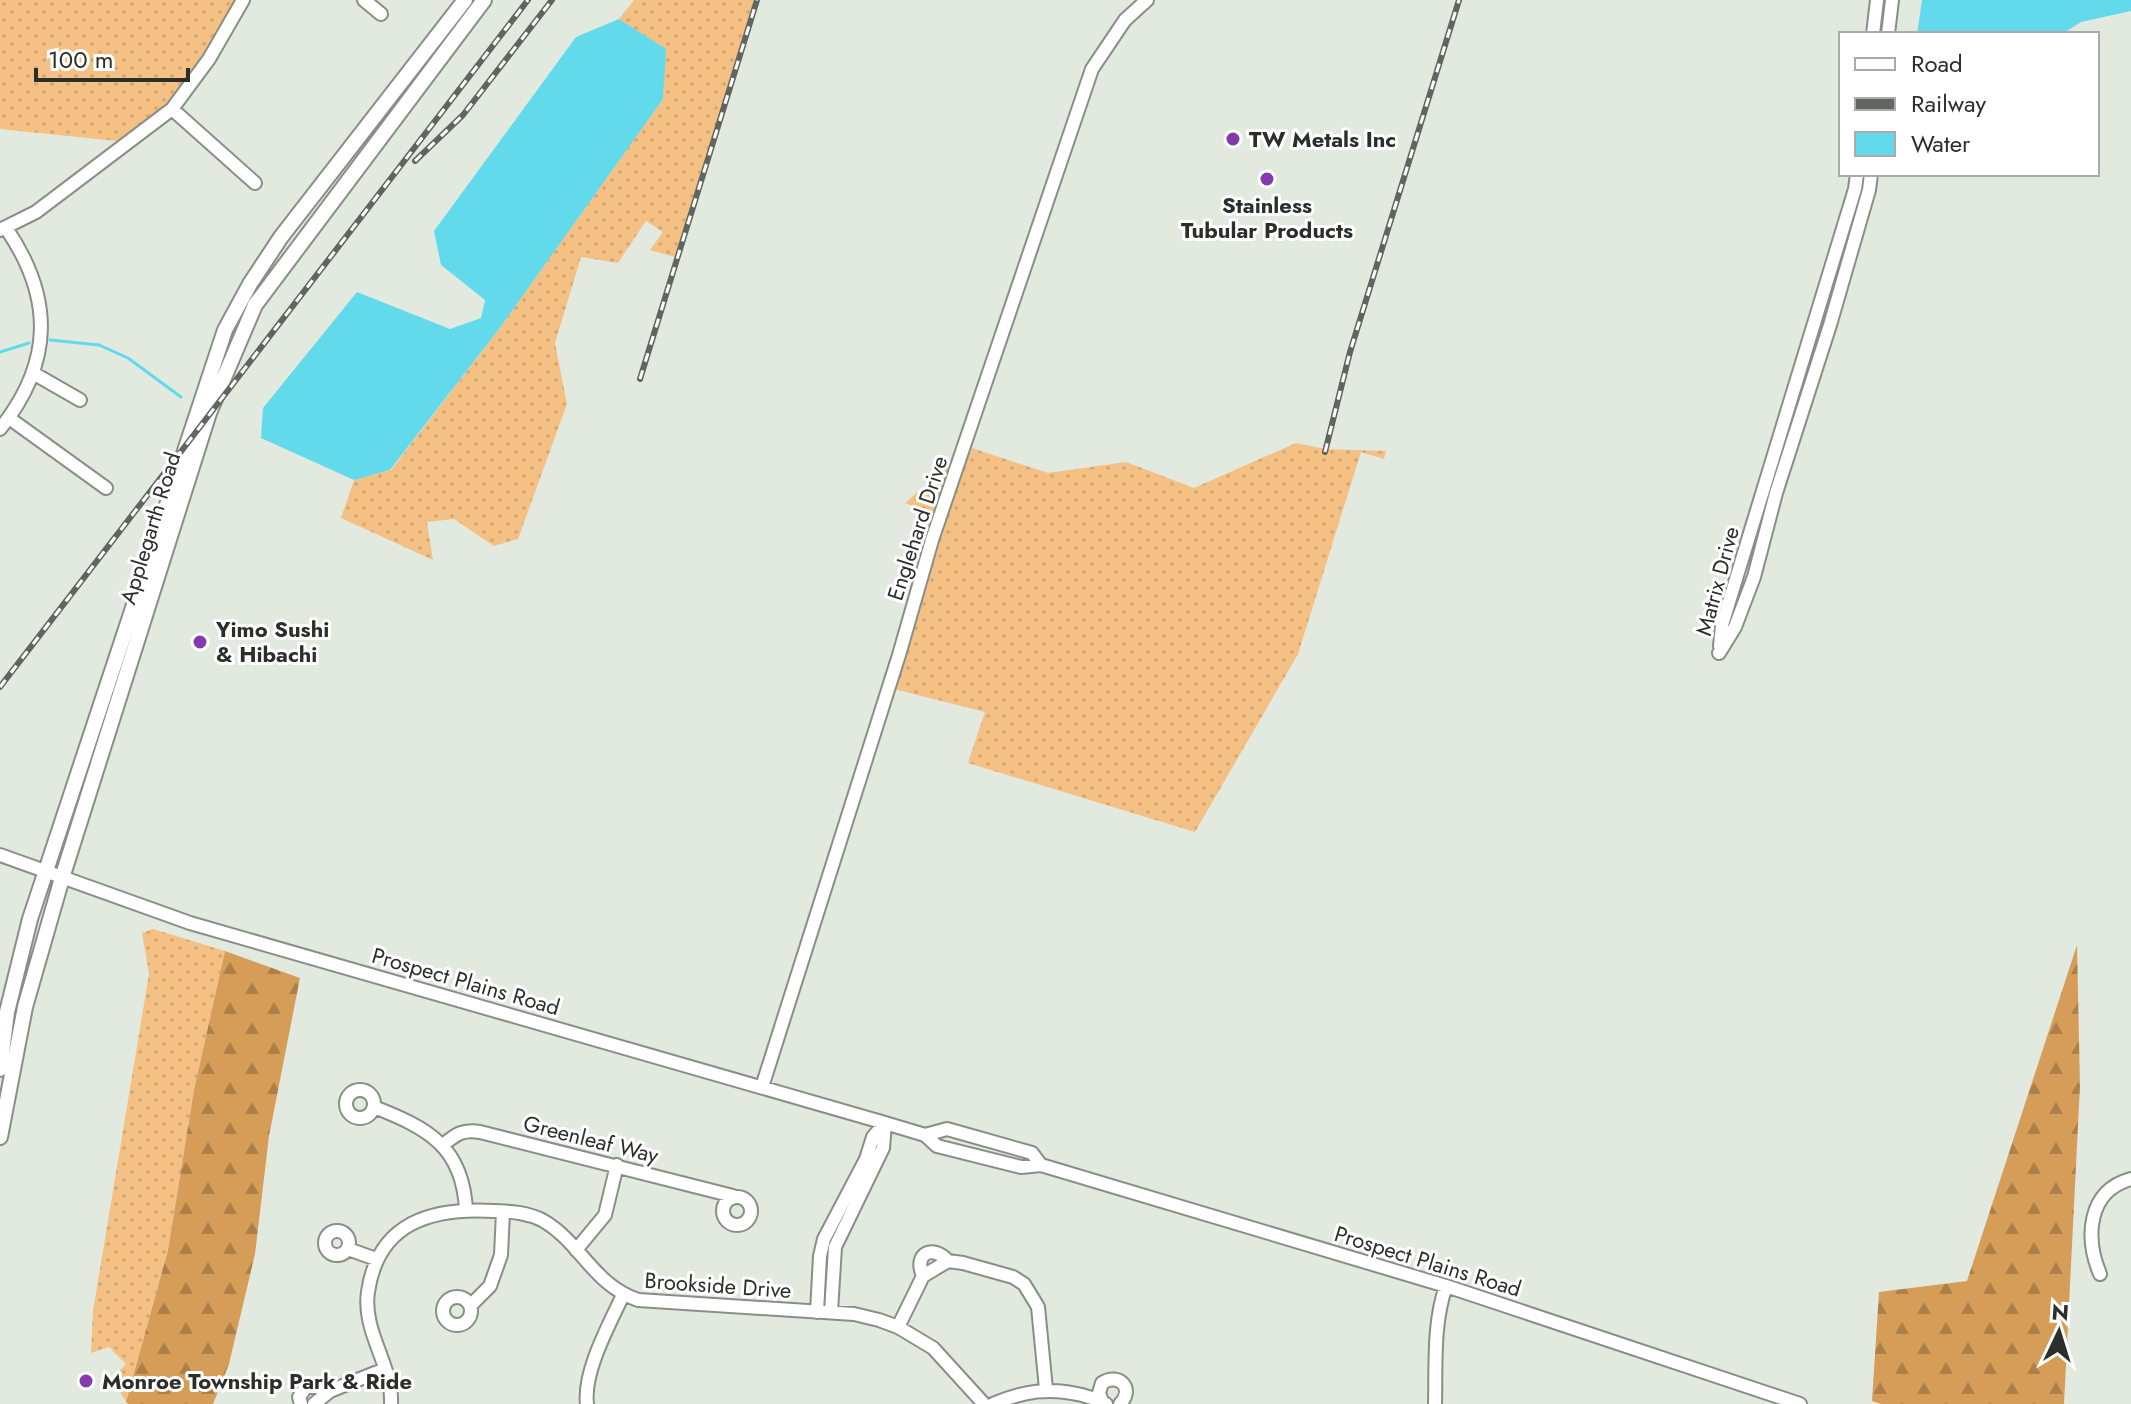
<svg xmlns="http://www.w3.org/2000/svg" width="2131" height="1404" viewBox="0 0 2131 1404" font-family="Jost,sans-serif">
<style>
.grass{fill:url(#grass-dots)}
.forest{fill:url(#forest-firs)}
.water{fill:#62daeb}
.lines{fill:none;stroke-linecap:round;stroke-linejoin:round}
.stream{stroke:#62daeb;stroke-width:3}
.minor-casing{stroke:#888f86;stroke-width:16}
.major-casing{stroke:#888f86;stroke-width:18}
.minor{stroke:#fff;stroke-width:12}
.major{stroke:#fff;stroke-width:14}
.rail-casing{stroke:#60655f;stroke-width:6}
.rail{stroke:#fff;stroke-width:3;stroke-dasharray:9;stroke-linecap:butt}
.poi-dot{fill:#843aad;stroke:#fff;stroke-width:3}
.labels{text-anchor:middle;stroke-width:6;stroke-linejoin:round;paint-order:stroke}
.poi-label{font-size:22px;font-weight:bold;fill:#2b2e2a;stroke:#fff;text-anchor:start}
.street-label{font-size:22px;fill:#2b2e2a;stroke:#fff}
</style>
<defs>
<pattern id="grass-dots" width="8" height="8" patternUnits="userSpaceOnUse" patternTransform="scale(2)"><rect width="8" height="8" fill="#f5c083"/><path d="M2 2h.1M6 6h.1" fill="none" stroke="#d2a571" stroke-width="1.8" stroke-linecap="round"/></pattern>
<pattern id="forest-firs" width="22" height="20" patternUnits="userSpaceOnUse" patternTransform="scale(2)"><rect width="22" height="20" fill="#d69d58"/><path d="M5 1l3.5 6h-7zM16 11l3.5 6h-7z" fill="#ae8049"/></pattern>
</defs>
<rect width="100%" height="100%" fill="#e2eae0"/>
<path class="grass" d="M0,0H246L209,64L127,142L0,129Z
M634,0H754L675,257L650,250L663,232L646,221L618,263L581,257L555,343L567,404L518,539L494,546L454,519L427,522L433,560L341,518L354,480L391,470L499,329L663,99L665,49L619,19Z
M1296,443L1325,449L1386,451L1384,459L1361,452L1298,654L1195,832L968,763L985,712L894,689L947,518L905,503L969,447L1048,473L1126,462L1194,488Z
M153,929L225,951L194,1090L168,1249L126,1402L112,1378L126,1364L109,1347L91,1353L93,1311L149,974L142,933Z"/>
<path class="forest" d="M2077,945L2080,1086L2064,1404H1881L1872,1401L1879,1292L1967,1281Z
M225,951L300,978L269,1136L255,1254L229,1364L213,1404H128L126,1402L168,1250L194,1090Z"/>
<path class="water" d="M1922,0H2131V11L2081,22L2062,34H1917Z
M619,19L666,49L663,99L499,329L390,470L354,480L261,438L263,408L357,292L450,329L481,318L485,300L441,265L434,231L576,37Z"/>
<g class="lines">
<path class="stream" d="M50,340L99,345L128,358L181,397
M0,352L29,343"/>
<defs>
<path id="minor" d="M364,0L381,14
M1873,34L1877,0
M1888,34L1892,0
M172,109L255,183
M0,230L36,212L172,109L209,59L243,0
M33,373L80,400
M9,418L106,488
M0,429C53,363 54,298 6,228
M1720,646L1722,625L1855,189L1857,174
M1719,653L1735,627L1754,577L1776,493L1830,325L1869,190L1871,174
M0,855L190,923L885,1123L925,1135L937,1146L1021,1167L1041,1165L1446,1286L1800,1404
M762,1087L899,655L932,540L1092,69L1125,20L1147,0
M346 1104a14 14 0 1 1 28 0a14 14 0 1 1-28 0Z
M374,1107C428,1128 463,1147 466,1210
M925,1135L947,1129L1032,1153L1041,1165
M443,1145C456,1134 463,1129 480,1132L733,1196
M723 1211a14 14 0 1 1 28 0a14 14 0 1 1-28 0Z
M325 1243a12 12 0 1 1 24 0a12 12 0 1 1-24 0Z
M348,1249L376,1259
M576,1250L605,1215L617,1165
M2100,1274C2085,1238 2087,1191 2131,1179
M923,1276C913,1253 933,1244 948,1261
M443 1311a14 14 0 1 1 28 0a14 14 0 1 1-28 0Z
M470,1306L490,1286L501,1255L503,1212
M817,1312L820,1256L824,1239L866,1159L873,1137L885,1123
M831,1312L835,1247L883,1148L885,1123
M898,1327L923,1276L948,1261L963,1263L1013,1277L1024,1284L1038,1307L1046,1389
M1102,1401L1099,1393L1102,1383C1119,1372 1135,1389 1120,1404
M301,1404L299,1397L306,1387H318L326,1393
M314,1404L330,1391L385,1369
M391,1404C393,1365 362,1332 368,1292C378,1222 432,1207 495,1211C511,1212 526,1212 542,1220C581,1242 592,1284 638,1300L854,1314L879,1320L898,1327L933,1348L984,1404
M587,1404C583,1372 609,1325 623,1295
M993,1404C1024,1391 1049,1387 1082,1395C1090,1398 1099,1399 1106,1404
M1435,1404C1436,1365 1433,1323 1446,1286"/>
<path id="major" d="M0,1069L7,1012L30,919L225,330L250,284L281,237L465,0
M0,1137L25,1007L62,878L209,413L255,305L484,0"/>
</defs>
<use href="#minor" class="minor-casing"/>
<use href="#major" class="major-casing"/>
<use href="#minor" class="minor"/>
<use href="#major" class="major"/>
<defs>
<path id="rail" d="M415,161L463,115L552,0
M640,379L757,0
M1325,452L1350,352L1459,0
M0,687L528,0"/>
</defs>
<use href="#rail" class="rail-casing"/>
<use href="#rail" class="rail"/>
</g>
<g class="poi-dot">
<circle cx="1233" cy="139" r="8"/>
<circle cx="1267" cy="179" r="8"/>
<circle cx="200" cy="642" r="8"/>
<circle cx="86" cy="1381" r="8"/>
</g>
<g class="labels">
<g class="poi-label">
<text x="1249" y="147">TW Metals Inc</text>
<text x="1267" y="213" text-anchor="middle">Stainless<tspan x="1267" dy="25">Tubular Products</tspan></text>
<text x="216" y="637">Yimo Sushi<tspan x="216" dy="25">&amp; Hibachi</tspan></text>
<text x="102" y="1389">Monroe Township Park &amp; Ride</text>
</g>
<g class="street-label">
<text transform="translate(150 528) rotate(-73)" y="8">Applegarth Road</text>
<text transform="translate(917 528) rotate(-72)" y="8">Englehard Drive</text>
<text transform="translate(1717 581) rotate(-75)" y="8">Matrix Drive</text>
<text transform="translate(466 981) rotate(16)" y="8">Prospect Plains Road</text>
<text transform="translate(591 1139) rotate(14)" y="8">Greenleaf Way</text>
<text transform="translate(1428 1261) rotate(17)" y="8">Prospect Plains Road</text>
<text transform="translate(718 1285) rotate(4)" y="8">Brookside Drive</text>
</g>
</g>
<rect x="1839" y="32" width="260" height="144" fill="#ffffff" stroke="#aaabaa" stroke-width="2"/>
<rect x="1855" y="58" width="40" height="12" fill="#ffffff" stroke="#aaabaa" stroke-width="2"/>
<text x="1911" y="72" font-size="24" fill="#2b2e2a">Road</text>
<rect x="1855" y="98" width="40" height="12" fill="#60655f" stroke="#aaabaa" stroke-width="2"/>
<text x="1911" y="112" font-size="24" fill="#2b2e2a">Railway</text>
<rect x="1855" y="132" width="40" height="24" fill="#62daeb" stroke="#aaabaa" stroke-width="2"/>
<text x="1911" y="152" font-size="24" fill="#2b2e2a">Water</text>
<g transform="translate(2059 1332) rotate(4)" stroke="#ffffff" stroke-width="6" paint-order="stroke">
<path d="M0-6L14 30L0 20L-14 30Z" fill="#2b2e2a"/>
<text y="-12" font-size="22" font-weight="bold" text-anchor="middle" fill="#2b2e2a">N</text>
</g>
<path d="M36 68v12h152v-12" fill="none" stroke="#2b2e2a" stroke-width="4"/>
<text x="48" y="68" font-size="24" fill="#2b2e2a" stroke="#ffffff" stroke-width="6" paint-order="stroke">100 m</text>
</svg>
